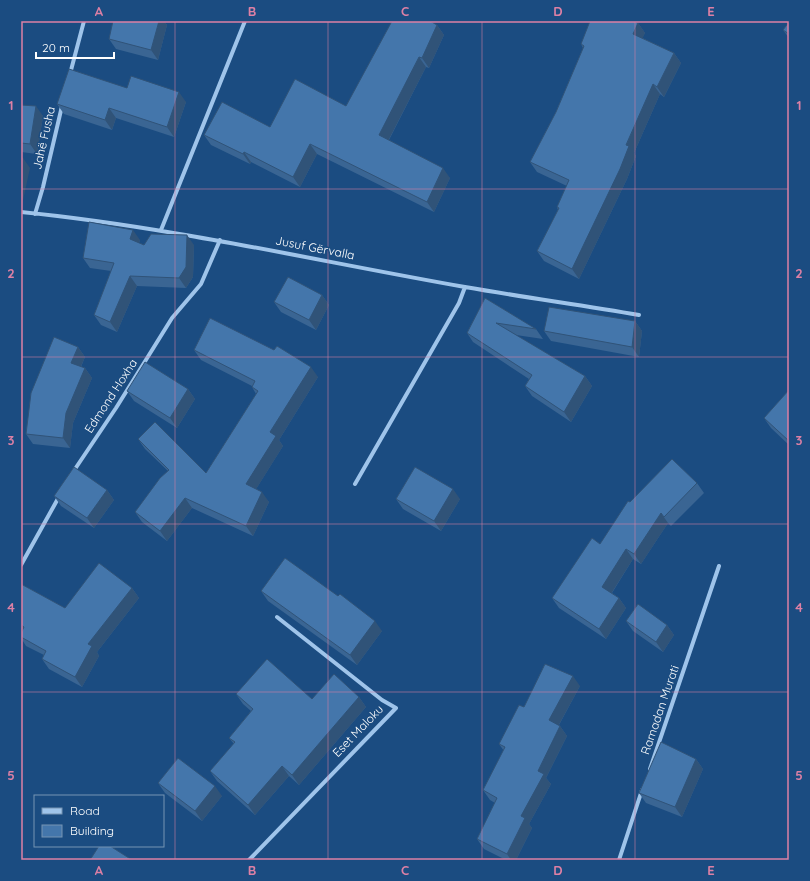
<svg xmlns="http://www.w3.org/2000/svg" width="810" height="881" viewBox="0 0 810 881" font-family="Quicksand,sans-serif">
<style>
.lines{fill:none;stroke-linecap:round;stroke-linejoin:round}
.street{stroke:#9fc4ea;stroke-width:4}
.wall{fill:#3a6593}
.shaded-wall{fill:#305378}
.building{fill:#4476ab;stroke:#305378}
.grid{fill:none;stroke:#dd80a5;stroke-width:1;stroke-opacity:0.55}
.labels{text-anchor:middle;stroke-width:3;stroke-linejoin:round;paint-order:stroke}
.street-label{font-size:12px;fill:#fff;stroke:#1b4c81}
.neatline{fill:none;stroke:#dd80a5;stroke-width:1.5}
.grid-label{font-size:13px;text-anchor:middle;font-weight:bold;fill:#dd80a5}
</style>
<rect width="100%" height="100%" fill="#1b4c81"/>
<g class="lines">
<path class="street" d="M70,74L84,21
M21,212C171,227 317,261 465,287C522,297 581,305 639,315
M35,214L43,187L62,106
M161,230L245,21
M73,472L116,408L172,318L201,284L220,240
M355,484L459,303L465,287
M21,565L60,495
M650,769L719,566
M249,860L396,708L382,700L277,617
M619,860L642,790"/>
</g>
<path class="wall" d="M159,21H164L167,25L158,60L116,49L109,39Z
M789,22V38L783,30Z
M638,23L645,33L642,38L674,53L681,63L664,97L660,94L634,153L636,156L627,179L579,279L544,261L537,251L558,210L557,207L567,186L537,172L530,162L556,112L583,48L581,44Z
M437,25L444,35L429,68L426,67L389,140L450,178L434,212L317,154L300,187L251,162L250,164L211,145L204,135L270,127L346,106Z
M127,88L186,102L174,137L116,118L112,130L64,114L57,104Z
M21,105L43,116L37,154L21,152Z
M140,240L139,243L144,245H194L193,277L186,288L137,286L117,332L101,325L94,315L111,271L90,268L83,258Z
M322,295L329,305L316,330L281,312L274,302Z
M485,298L536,329L543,339L516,335L585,376L592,386L571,422L532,396L525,386L529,379L473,342L467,333Z
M635,321L642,331L639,357L551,341L544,331Z
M78,347L85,357L81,367L85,368L92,378L73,423L70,448L33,444L26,434Z
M194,350L318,377L279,440L283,446L256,489L269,502L253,536L192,508L167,541L142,522L135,512L168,471L145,449L138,439L206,473L256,394L252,387V386L201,360Z
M188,389L195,399L177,428L134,401L127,391Z
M789,390V445L771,428L764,418Z
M697,483L704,493L671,526L668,523L641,564L633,559L612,593L619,598L626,608L606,639L559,608L552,598L600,544L630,502Z
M107,490L114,500L94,528L61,506L54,496Z
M396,499H460L441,531L403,509Z
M21,584L65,608L132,588L139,598L97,652L99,656L82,687L49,669L42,659L44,655L26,646L21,638V633L22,631H21Z
M261,591L382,631L357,665L268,601Z
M626,621L667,625L674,635L663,652L633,631Z
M580,686L559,725L560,726L567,736L546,778L551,784L529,824L532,828L516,860H506L484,849L477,839L495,803L490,800L483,790L504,751L499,744L524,707Z
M236,694L312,699L359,697L366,707L299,785L289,776L255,815L217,781L210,771L234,744L229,738L251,711L243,704Z
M696,759L703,769L682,817L646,803L639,793Z
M158,783L222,796L202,821L165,793Z"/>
<path class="shaded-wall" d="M159,21H164L167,25L158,60L151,50Z
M638,23L645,33L640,44L633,34Z
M437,25L444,35L429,68L422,58Z
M674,53L681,63L664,97L657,87Z
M419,57L426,67L386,145L379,135Z
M653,84L660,94L634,153L636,156L627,179L579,279L572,269Z
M179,92L186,102L174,137L167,127Z
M36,106L43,116L37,154L30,144Z
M109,108L116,118L112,130L105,120Z
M310,144L317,154L300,187L293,177Z
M244,152L251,162L250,164L243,154Z
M23,158L30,168L22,205L21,204V166Z
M443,168L450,178L434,212L427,202Z
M133,230L140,240L137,249L130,239Z
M187,235L194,245L193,277L186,288L179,278Z
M130,276L137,286L117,332L110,322Z
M322,295L329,305L316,330L309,320Z
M635,321L642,331L639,357L632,347Z
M78,347L85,357L78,373L71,363Z
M311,367L318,377L279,440L283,446L253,494L246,484L270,432Z
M85,368L92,378L73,423L70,448L63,438L66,413Z
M585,376L592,386L571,422L564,412Z
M188,389L195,399L177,428L170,418Z
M453,489L460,499L441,531L434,521Z
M107,490L114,500L94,528L87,518Z
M262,492L269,502L253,536L246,526Z
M185,498L192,508L167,541L160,531Z
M661,513L668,523L641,564L634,554Z
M626,549L633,559L609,597L602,587Z
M132,588L139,598L97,652L99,656L82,687L75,677L88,644Z
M619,598L626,608L606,639L599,629Z
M375,621L382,631L357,665L350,655Z
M667,625L674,635L663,652L656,642Z
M573,676L580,686L556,730L549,720Z
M359,697L366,707L299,785L292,775Z
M560,726L567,736L546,778L551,784L529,824L532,828L516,860H511L507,854L538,771Z
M696,759L703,769L682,817L675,807Z
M282,766L289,776L255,815L248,805Z
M215,786L222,796L202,821L195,811Z"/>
<path class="building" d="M113,21H159L151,50L109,39Z
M392,21H430L437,25L422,58L419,57L379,135L443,168L427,202L310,144L293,177L244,152L243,154L204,135L222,102L270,127L295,79L346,106Z
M590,21H633L638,23L633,34L674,53L657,87L653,84L626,145L629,146L620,169L572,269L537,251L559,208L557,207L569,180L530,162L556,112L584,46L581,44Z
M789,22V34L783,30Z
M69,69L127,88L131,76L179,92L167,127L109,108L105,120L57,104Z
M21,105L36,106L30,144L21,143Z
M21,158H23L21,166Z
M89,222L133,230L130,239L144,245L151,234L187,235L186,267L179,278L130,276L110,322L94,315L114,263L83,258Z
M288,277L322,295L309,320L274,302Z
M485,298L536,329L496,323L585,376L564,412L525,386L532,375L467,333Z
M549,307L635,321L632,347L544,331Z
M210,318L274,350L277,346L311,367L270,432L276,436L246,484L262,492L246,526L185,498L160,531L135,512L160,478L169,470L138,439L155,422L206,473L258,391L252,387L255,381L194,350Z
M54,337L78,347L71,363L85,368L66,413L63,438L26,434L31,393Z
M145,362L188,389L170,418L127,391Z
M789,390V441L764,418Z
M672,459L697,483L664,517L661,513L634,554L626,549L602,587L619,598L599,629L552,598L592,538L600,544L628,501L630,502Z
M74,467L107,490L87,518L54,496Z
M415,467L453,489L434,521L396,499Z
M285,558L338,596L340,594L375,621L350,655L261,591Z
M99,563L132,588L88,644L92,646L75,677L42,659L46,651L21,637V633L24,627L21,625V584L65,608Z
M638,604L667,625L656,642L626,621Z
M267,659L312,699L334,674L359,697L292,775L282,766L248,805L210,771L235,742L229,738L253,709L236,694Z
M545,664L573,676L549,720L560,726L538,771L544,774L521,816L525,818L507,854L477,839L497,798L483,790L505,747L499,744L519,705L524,707Z
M661,742L696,759L675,807L639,793Z
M178,758L215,786L195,811L158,783Z
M99,846H110L132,860H90Z"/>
<path class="grid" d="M175,21V860M328,21V860M482,21V860M635,21V860M21,189H789M21,357H789M21,524H789M21,692H789"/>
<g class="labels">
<g class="street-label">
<text transform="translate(44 138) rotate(-77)" y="4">Jahë Fusha</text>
<text transform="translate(315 248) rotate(11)" y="4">Jusuf Gërvalla</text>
<text transform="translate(111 396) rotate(-57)" y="4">Edmond Hoxha</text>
<text transform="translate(660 710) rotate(-71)" y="4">Ramadan Murati</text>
<text transform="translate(358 731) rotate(-46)" y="4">Eset Maloku</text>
</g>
</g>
<rect width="810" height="881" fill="none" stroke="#1b4c81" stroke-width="44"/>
<rect x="34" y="795" width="130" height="52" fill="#1b4c81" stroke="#7694b3"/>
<rect x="42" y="808" width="20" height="6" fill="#9fc4ea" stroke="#7694b3"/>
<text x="70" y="815" font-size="12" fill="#ffffff">Road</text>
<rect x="42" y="825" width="20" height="12" fill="#4476ab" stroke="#7694b3"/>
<text x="70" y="835" font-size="12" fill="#ffffff">Building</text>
<path d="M36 52v6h78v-6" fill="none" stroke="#ffffff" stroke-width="2"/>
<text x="42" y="52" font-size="12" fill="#ffffff" stroke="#1b4c81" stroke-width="3" paint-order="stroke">20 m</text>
<rect x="22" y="22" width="766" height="837" class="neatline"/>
<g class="grid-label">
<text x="99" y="16">A</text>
<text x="252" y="16">B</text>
<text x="405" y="16">C</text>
<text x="558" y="16">D</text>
<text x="711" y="16">E</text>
<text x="11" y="110">1</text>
<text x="799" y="110">1</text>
<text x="11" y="278">2</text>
<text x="799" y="278">2</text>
<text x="11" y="445">3</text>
<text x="799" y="445">3</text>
<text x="11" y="612">4</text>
<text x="799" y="612">4</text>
<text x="11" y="780">5</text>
<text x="799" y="780">5</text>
<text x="99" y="875">A</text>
<text x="252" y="875">B</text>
<text x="405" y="875">C</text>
<text x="558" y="875">D</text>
<text x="711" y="875">E</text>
</g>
</svg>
